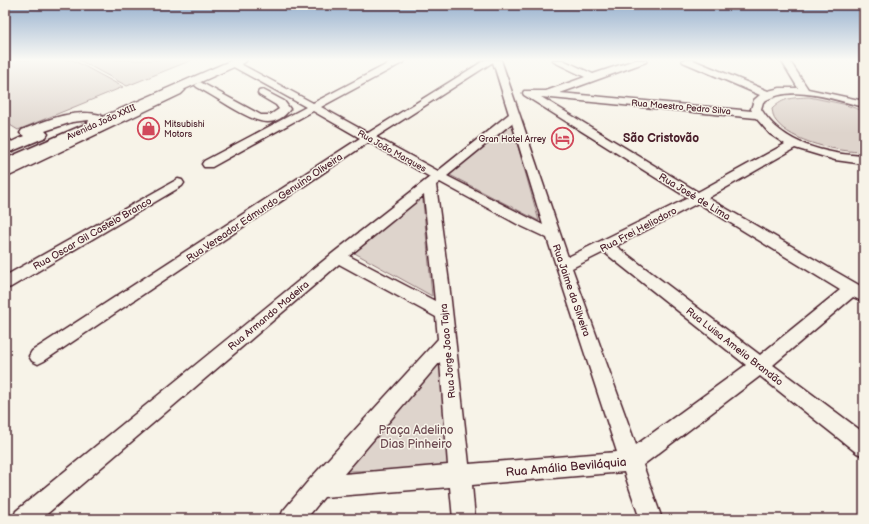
<svg xmlns="http://www.w3.org/2000/svg" width="869" height="524" viewBox="0 0 869 524" font-family="'Balsamiq Sans',sans-serif">
<style>
.green{fill:#ded4cc;stroke:#947a7c}
.lines{fill:none;stroke-linecap:round;stroke-linejoin:round}
.minor-casing{stroke:#4a1f2b;stroke-width:3}
.major-casing{stroke:#4a1f2b;stroke-width:3}
.minor{fill:#f7f3e8;fill-rule:evenodd}
.major{fill:#f7f3e8;fill-rule:evenodd}
.labels{text-anchor:middle;stroke-width:3;stroke-linejoin:round;paint-order:stroke}
.far-street-label{font-size:9px;fill:#4a1f2b;stroke:#f7f3e8}
.far-poi-label{font-size:9px;fill:#4a1f2b;stroke:#f7f3e8;text-anchor:start}
.street-label{font-size:10px;fill:#4a1f2b;stroke:#f7f3e8}
.far-district-label{font-size:12px;font-weight:bold;fill:#4a1f2b;stroke:#f7f3e8}
.near-park-label{font-size:12px;fill:#6f4c53;stroke:#f7f3e8}
.near-street-label{font-size:12px;fill:#4a1f2b;stroke:#f7f3e8}
</style>
<rect width="100%" height="100%" fill="#f7f3e8"/>
<filter id="ink" filterUnits="userSpaceOnUse"><feTurbulence type="fractalNoise" baseFrequency=".025" numOctaves="2"/><feDisplacementMap in="SourceGraphic" scale="8" xChannelSelector="R" yChannelSelector="G"/><feConvolveMatrix kernelMatrix="1 2 1 2 8 2 1 2 1" color-interpolation-filters="sRGB"/></filter>
<g filter="url(#ink)">
<path class="green" d="M5,60H73L123,87L18,130L5,122Z
M79,60H192L127,86Z
M809,97L843,104L864,111V152C839,152 791,142 776,121C773,118 773,113 772,109C784,97 793,98 809,97Z
M511,122L539,221L446,173Z
M422,191L432,296L351,251Z
M440,357L454,470L342,471Z"/>
<g class="lines">
<defs>
<path id="minor" d="M233,60L313,103L395,60H405L404,62L321,107L368,133L485,60H501L568,257L688,198L524,95L523,93L524,91H546L585,77L554,62L553,60H563L593,74L635,60H647L646,62L560,93L752,111L751,109L754,100L760,95L683,62L682,60H693L768,91L780,88H798L781,60H789L808,89L864,101V107C834,100 792,83 763,102L761,109C782,144 826,154 864,156V164L835,160L795,148L708,198L864,288V302L853,297L773,365L864,433V456L857,453L760,376L643,465L662,519H640L624,472L472,485L475,519H453L450,487L324,497L306,519H280L283,511L310,479L438,339L436,317L339,264L41,519H13L16,511L333,253L430,177L369,142L44,361L38,364L32,361L29,356L32,351L360,138L313,111L212,167H204L202,164L204,161L306,107L230,65L229,63L230,61ZM493,62L509,114L438,171L376,137ZM541,97L756,118L770,134L785,144L698,192ZM512,123L543,225L447,176ZM440,182L517,224L547,238L617,452L469,464L449,283L436,185ZM424,195L435,301L349,256ZM698,203L840,290L760,355L616,246ZM604,252L746,365L636,445L572,268ZM440,362L448,465L344,474Z
M200,82L261,115H270L279,109L276,105L259,95L258,93L259,91L263,90L284,101L290,109C272,134 249,117 229,106C218,99 208,93 197,87L195,85Z
M177,85L185,90L181,94L5,178V169L174,90L172,88Z
M5,138L9,139L12,142L10,144L5,145Z
M178,179L182,180L184,183L182,186L11,287L5,289V276Z"/>
<path id="major" d="M232,60H247L245,62L5,170V159L88,123L89,120L72,122L45,131L48,134L46,137L5,154V145L24,136L20,133L22,130C47,120 74,108 101,115L102,117Z"/>
</defs>
<use href="#minor" class="minor-casing"/>
<use href="#major" class="major-casing"/>
<use href="#minor" class="minor"/>
<use href="#major" class="major"/>
</g>
</g>
<linearGradient id="sky" x2="0" y2="1"><stop stop-color="#96b0ce"/><stop offset="0.45" stop-color="#fbfaf5"/><stop offset="1" stop-color="#fbfaf5" stop-opacity="0"/></linearGradient>
<rect width="869" height="133" fill="url(#sky)"/>
<defs>
<symbol id="shop-ring" viewBox="-11 -11 22 22"><circle r="9.5" fill="#f7f3e8" stroke="#d1495b" stroke-width="1.5"/><path d="M-5-2.5h2.3a2.7 3.5 0 0 1 5.4 0H5L5.5 6h-11ZM-1.5-2.5h3a1.5 2.3 0 0 0-3 0Z" fill="#d1495b"/></symbol>
<symbol id="hotel-ring" viewBox="-11 -11 22 22"><circle r="9.5" fill="#f7f3e8" stroke="#d1495b" stroke-width="1.5"/><path d="M-6-4.5h1.5V1H6V5H4.5V3h-9V5H-6ZM-4 0a1.8 1.8 0 1 1 3.6 0ZM.5 0V-2.5h3Q6-2.5 6 0Z" fill="#d1495b"/></symbol>
</defs>
<g fill-rule="evenodd">
<use href="#shop-ring" x="136" y="116" width="25" height="25"/>
<use href="#hotel-ring" x="550" y="126" width="25" height="25"/>
</g>
<g class="labels">
<g class="far-street-label">
<text transform="translate(681 107) rotate(5)" y="3">Rua Maestro Pedro Silva</text>
<text transform="translate(101 122) rotate(-24)" y="3">Avenida João XXIII</text>
<text transform="translate(392 151) rotate(29)" y="3">Rua João Marques</text>
</g>
<g class="far-poi-label">
<text x="164" y="127">Mitsubishi<tspan x="164" dy="10">Motors</tspan></text>
<text x="546" y="142" text-anchor="end">Gran Hotel Arrey</text>
</g>
<g class="street-label">
<text transform="translate(695 196) rotate(31)" y="4">Rua José de Lima</text>
<text transform="translate(264 207) rotate(-34)" y="4">Rua Vereador Edmundo Genuíno Oliveira</text>
<text transform="translate(638 229) rotate(-28)" y="4">Rua Frei Heliodoro</text>
<text transform="translate(92 233) rotate(-30)" y="4">Rua Oscar Gil Castelo Branco</text>
<text transform="translate(572 290) rotate(71)" y="4">Rua Jaime da Silveira</text>
<text transform="translate(268 315) rotate(-40)" y="4">Rua Armando Madeira</text>
<text transform="translate(735 346) rotate(38)" y="4">Rua Luisa Amelia Brandão</text>
<text transform="translate(447 351) rotate(-95)" y="4">Rua Jorge Joao Tajra</text>
</g>
<g class="far-district-label">
<text x="661" y="142">São Cristovão</text>
</g>
<g class="near-park-label">
<text x="416" y="434">Praça Adelino<tspan x="416" dy="14">Dias Pinheiro</tspan></text>
</g>
<g class="near-street-label">
<text transform="translate(566 467) rotate(-5)" y="4">Rua Amália Beviláquia</text>
</g>
</g>
<rect width="869" height="524" fill="none" stroke="#f7f3e8" stroke-width="20"/>
<rect x="10" y="10" width="849" height="504" fill="none" stroke="#4a1f2b" stroke-width="1.5" filter="url(#ink)"/>
</svg>
